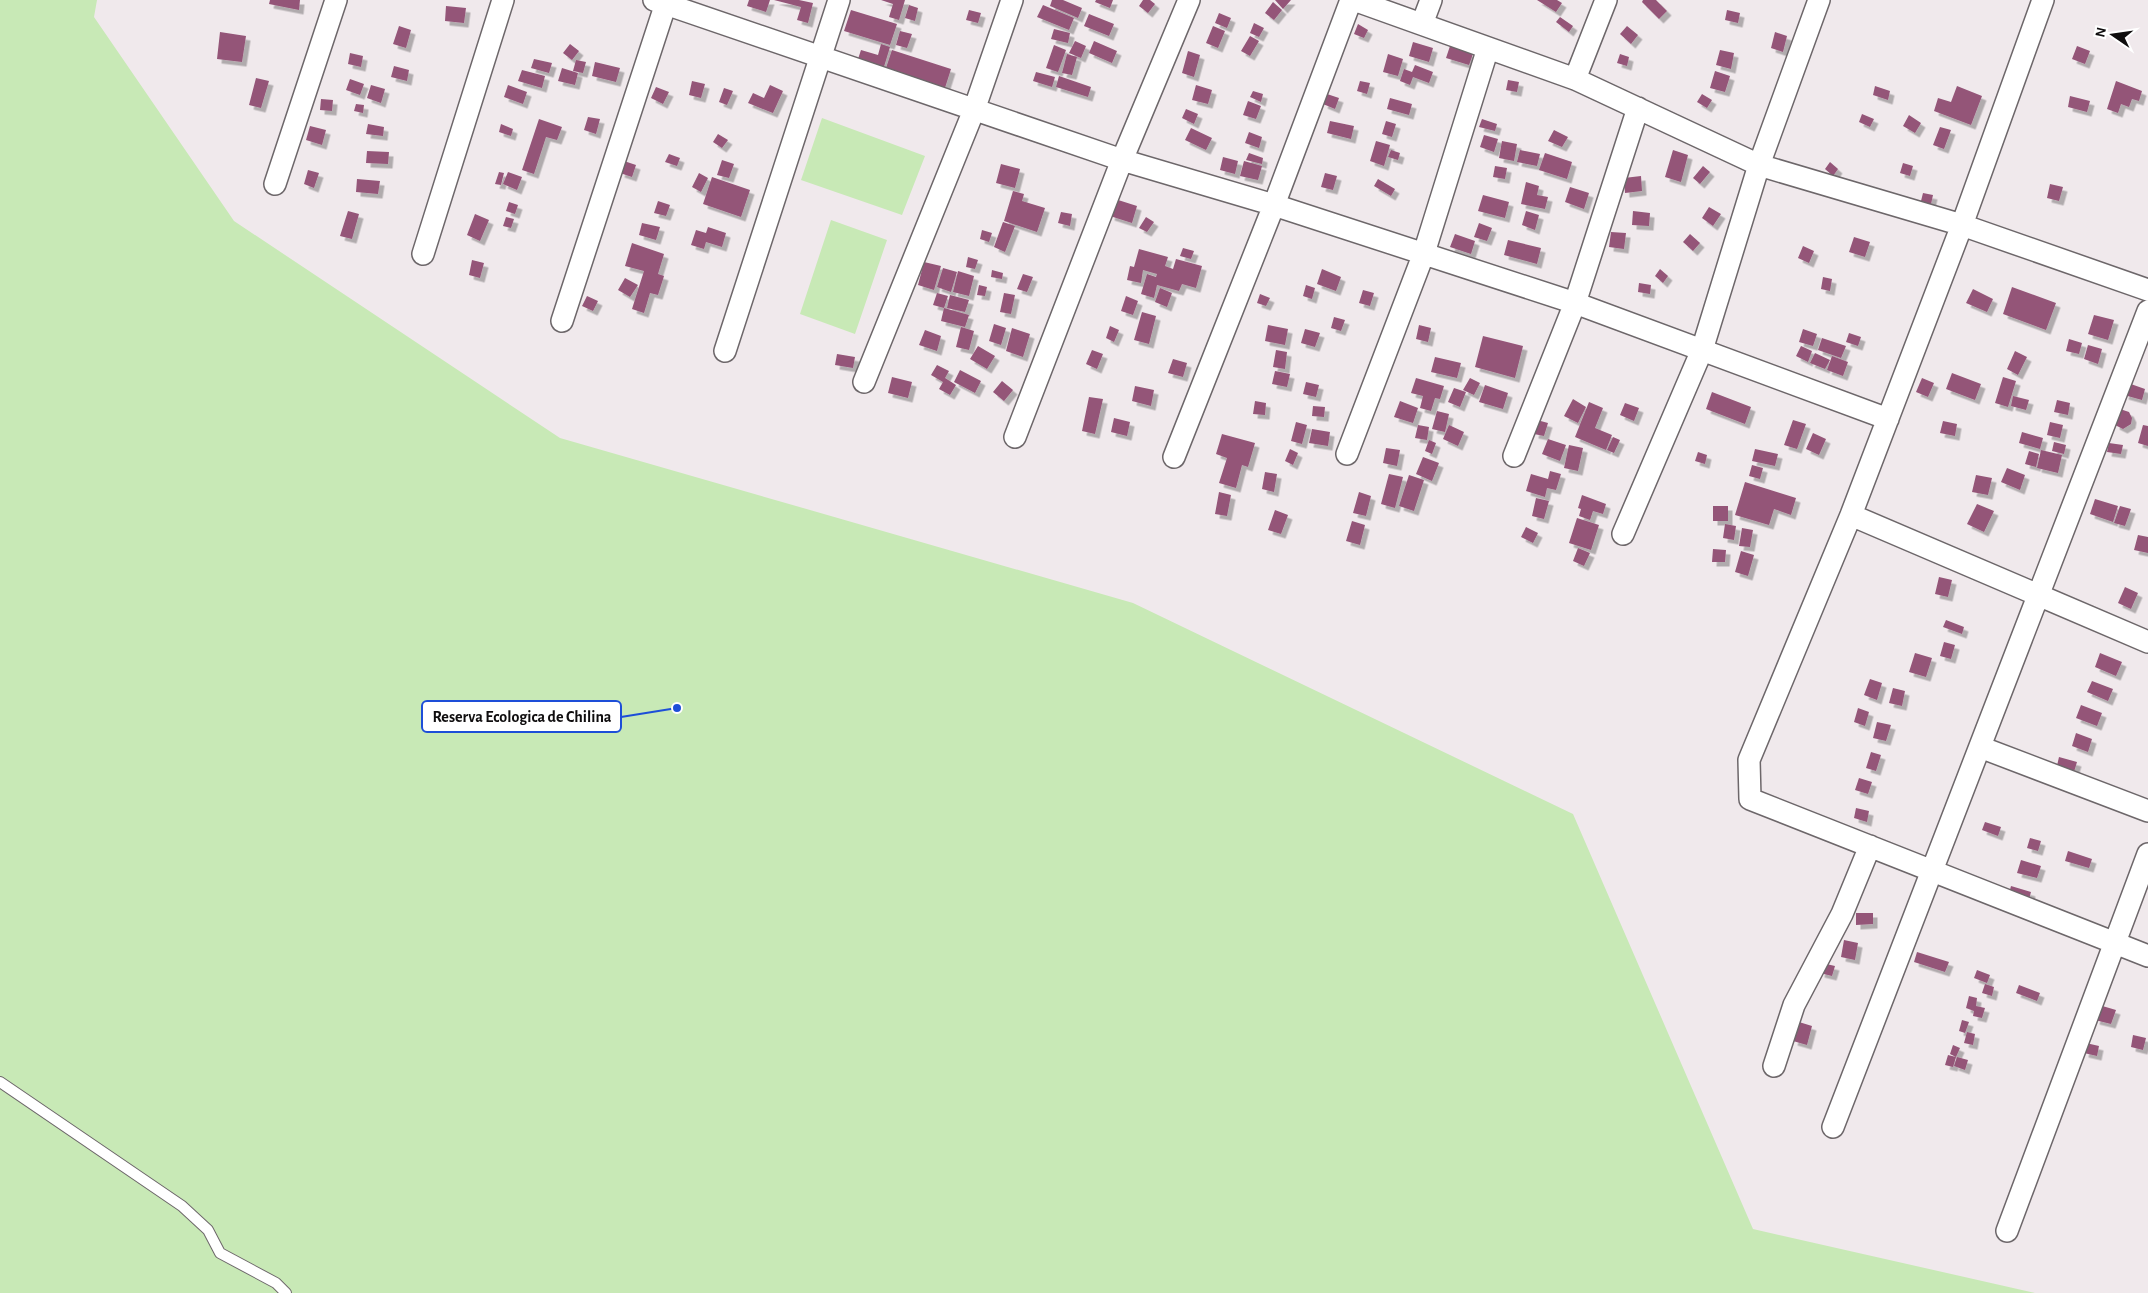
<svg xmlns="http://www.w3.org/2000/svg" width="2148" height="1293" viewBox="0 0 2148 1293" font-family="'Alegreya Sans',sans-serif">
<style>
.green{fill:#c8e9b6}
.building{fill:#945578;filter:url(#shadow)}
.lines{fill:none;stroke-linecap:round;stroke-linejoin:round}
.lane-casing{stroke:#6d676a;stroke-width:12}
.street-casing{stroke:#6d676a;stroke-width:24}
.lane{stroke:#fff;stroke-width:10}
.street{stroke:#fff;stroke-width:21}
.leader{fill:none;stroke:#1d4ed8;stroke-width:2}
.callout-dot{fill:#1d4ed8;stroke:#fff;stroke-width:2}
.callout{fill:#fff;stroke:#1d4ed8;stroke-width:2}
.callout-label{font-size:16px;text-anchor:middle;font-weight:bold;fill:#0f0d0e}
</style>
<defs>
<filter id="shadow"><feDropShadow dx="4.5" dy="4.5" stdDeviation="0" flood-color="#0004"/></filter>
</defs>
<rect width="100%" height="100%" fill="#f0e9ec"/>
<path class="green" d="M0,0H97L94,17L234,221L560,438L1133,603L1573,814L1753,1229L2035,1293H0Z
M822,118L925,156L902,215L801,180Z
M831,220L887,240L855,334L800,314Z"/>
<path class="building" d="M270,0H300L299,10L269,4Z
M749,0H770L766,12L747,6Z
M774,0H799L813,3L808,23L797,20L801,7Z
M881,0H905L899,20L889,17L893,4Z
M1052,0H1063L1082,8L1078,18L1050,6Z
M1096,0H1113L1110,8L1095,2Z
M1143,0H1150L1155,4L1148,13L1139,6Z
M1275,0H1291L1283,9Z
M1537,0H1557L1562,3L1556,12Z
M1643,0H1656L1667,11L1659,19L1642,2Z
M1273,2L1282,10L1274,20L1265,13Z
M909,5L918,8L915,21L905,18Z
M1043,5L1074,18L1069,30L1037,17Z
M446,6L466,8L464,23L445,21Z
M851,10L897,24L890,45L844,31Z
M969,10L981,13L978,23L966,20Z
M1727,10L1740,13L1738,23L1725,20Z
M1219,13L1231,18L1227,28L1215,23Z
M1089,14L1114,24L1109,36L1084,26Z
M1560,17L1573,26L1569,32L1556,22Z
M1254,23L1264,28L1259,37L1250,33Z
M1358,24L1368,30L1364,38L1354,34Z
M399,26L411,30L406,48L393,44Z
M1213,26L1225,31L1218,48L1206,43Z
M1627,26L1638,35L1631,44L1620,34Z
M1054,29L1070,33L1068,43L1051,39Z
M900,31L912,34L907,48L896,45Z
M220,32L246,36L242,62L217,59Z
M1775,32L1787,36L1783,52L1771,48Z
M1250,36L1259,41L1250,56L1241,51Z
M1075,41L1086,46L1081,58L1069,53Z
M1094,41L1117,51L1112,63L1089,53Z
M1413,42L1433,48L1429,62L1409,56Z
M570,44L579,51L572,60L563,53Z
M881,44L890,47L883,70L857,62L861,50L878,55Z
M1054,45L1066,50L1058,72L1046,68Z
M1450,46L1473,54L1469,65L1446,58Z
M2077,46L2090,51L2085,64L2072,59Z
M892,50L951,69L944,91L885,71Z
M1720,50L1734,53L1731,69L1716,65Z
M1188,51L1200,55L1194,77L1182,73Z
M350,53L363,56L361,67L348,64Z
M1067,54L1077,57L1072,75L1062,73Z
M1388,54L1403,59L1398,76L1383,72Z
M1620,54L1629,57L1627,66L1617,63Z
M534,59L552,63L549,73L531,68Z
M576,60L586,62L583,73L573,71Z
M595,62L620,68L616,82L592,76Z
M1415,65L1433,72L1429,83L1413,77L1410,85L1400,81L1404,69L1412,72Z
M394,66L409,70L407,81L391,77Z
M562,68L578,73L575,85L558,81Z
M522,70L545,76L542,88L518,81Z
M1715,71L1730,76L1725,92L1710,88Z
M1036,72L1055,77L1052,87L1033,81Z
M1059,76L1091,87L1088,97L1056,87Z
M256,78L269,81L261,108L249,105Z
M350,79L364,84L360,95L346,90Z
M1508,80L1519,82L1517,92L1506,90Z
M692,81L705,84L701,98L689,95Z
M1360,81L1370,83L1367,94L1357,91Z
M2116,81L2142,91L2139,101L2132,99L2129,107L2121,104L2118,113L2107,109Z
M371,85L385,89L381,103L367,98Z
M508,85L527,92L523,104L504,97Z
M770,85L783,91L773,113L748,103L753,93L764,98Z
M1196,85L1212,90L1208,104L1192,100Z
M1875,86L1890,91L1888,100L1873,95Z
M1957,86L1982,96L1971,125L1934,111L1938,98L1951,102Z
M656,87L669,92L663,104L651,98Z
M724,88L733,91L727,105L719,102Z
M1253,91L1263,94L1261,102L1250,97Z
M1327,94L1339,98L1335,109L1323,104Z
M1702,94L1712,100L1707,108L1697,102Z
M2070,96L2090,101L2087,112L2068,107Z
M1390,98L1412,104L1409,115L1387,109Z
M321,99L333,100L332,111L320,110Z
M1248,101L1261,106L1256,119L1243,115Z
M356,104L364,105L363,113L354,111Z
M1186,109L1198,114L1194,124L1182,118Z
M1862,114L1874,119L1870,127L1859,122Z
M1909,115L1921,123L1915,133L1903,126Z
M588,117L600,119L596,134L584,130Z
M539,119L562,127L557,140L546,137L534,174L522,170Z
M1482,119L1497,124L1495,131L1479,127Z
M1330,121L1354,126L1351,139L1327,133Z
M1386,121L1396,124L1392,137L1382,134Z
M368,124L384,127L383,136L366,134Z
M501,124L513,129L511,136L499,132Z
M310,126L326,130L322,145L306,140Z
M1940,127L1951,130L1944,149L1933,145Z
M1191,128L1212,138L1206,150L1185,140Z
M1554,130L1568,137L1562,147L1548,141Z
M1249,132L1262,137L1259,148L1245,143Z
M718,134L728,140L722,148L713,142Z
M1484,135L1498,139L1494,152L1480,147Z
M1376,141L1390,145L1384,166L1370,161Z
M1502,141L1517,144L1514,161L1499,158Z
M1391,150L1400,153L1398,160L1388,157Z
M1520,150L1540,154L1537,166L1517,162Z
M1673,150L1688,155L1681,182L1665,177Z
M367,151L389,152L388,164L366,163Z
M1249,153L1263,158L1262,164L1246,160Z
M1545,153L1572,162L1567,179L1539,170Z
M669,154L680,158L677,166L665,162Z
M1223,157L1238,161L1235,174L1220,170Z
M722,160L734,164L729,178L717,175Z
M624,161L636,165L632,177L620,173Z
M1244,161L1262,166L1258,180L1240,176Z
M1830,162L1838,169L1833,176L1825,169Z
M1903,163L1913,166L1910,176L1900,173Z
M1001,164L1020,169L1015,188L996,183Z
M1495,166L1507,168L1505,179L1493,177Z
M1703,166L1710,172L1700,184L1693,178Z
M308,170L319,173L314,188L304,184Z
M499,172L504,173L501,185L495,184Z
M508,172L522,177L517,190L503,184Z
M699,173L708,178L701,192L692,187Z
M1325,173L1337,176L1333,190L1321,187Z
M1641,176L1642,191L1625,193L1624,178Z
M712,177L750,190L741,217L703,204Z
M357,179L380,181L378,194L356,192Z
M1378,179L1395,189L1391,196L1374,186Z
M1526,182L1539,186L1537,195L1548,197L1545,209L1521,204Z
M2050,184L2063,187L2059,201L2047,198Z
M1570,187L1589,193L1584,209L1565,202Z
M1013,191L1024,194L1022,201L1045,208L1037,232L1004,221Z
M1923,193L1933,195L1931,204L1921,201Z
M1483,195L1509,202L1505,218L1478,211Z
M1115,199L1137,206L1132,223L1110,216Z
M658,201L670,205L666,216L654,213Z
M509,202L518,205L515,214L506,211Z
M1709,207L1721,214L1713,226L1702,218Z
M348,211L359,214L352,239L340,236Z
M1526,211L1539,215L1535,230L1522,225Z
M1633,211L1650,213L1649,226L1632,225Z
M1061,212L1072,214L1070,226L1058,223Z
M475,214L489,220L480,241L467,235Z
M506,217L514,219L511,228L503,226Z
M1146,217L1154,222L1147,232L1139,228Z
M1003,222L1015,226L1005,252L994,247Z
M642,223L660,227L656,240L639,235Z
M1479,223L1492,228L1487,241L1474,237Z
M708,227L726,233L722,247L706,242L704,249L691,245L696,230L706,233Z
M982,230L992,233L989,242L980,239Z
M1611,232L1626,233L1624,249L1609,247Z
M1455,234L1475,241L1471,254L1450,247Z
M1690,234L1700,243L1693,251L1683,242Z
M1854,237L1870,242L1865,257L1849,252Z
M1508,240L1541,248L1537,264L1504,255Z
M632,243L664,254L658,274L664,276L658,295L650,293L644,313L632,309L644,271L625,266Z
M1803,246L1814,251L1809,263L1798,258Z
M1183,248L1194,251L1191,259L1180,256Z
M1139,249L1168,257L1165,266L1173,269L1176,259L1202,266L1196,288L1182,284L1179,291L1157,285L1154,298L1141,294L1147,274L1156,277L1157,274L1143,270L1141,283L1127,280L1130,266L1134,267Z
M968,257L978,260L975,269L966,267Z
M472,260L484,263L480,278L469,275Z
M924,262L941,266L934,290L918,285Z
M943,268L957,272L951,292L937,287Z
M1322,269L1341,277L1336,291L1317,284Z
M1660,269L1668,276L1663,283L1655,276Z
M992,270L1003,273L1002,279L991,277Z
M958,271L974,276L969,296L953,292Z
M1023,274L1033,277L1027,292L1017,289Z
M1823,277L1832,279L1830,291L1821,289Z
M625,278L638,285L630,297L618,290Z
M1639,283L1651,285L1650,294L1638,292Z
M979,285L987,287L985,296L977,295Z
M1306,285L1315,288L1312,299L1303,296Z
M2012,287L2056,303L2046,330L2003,314Z
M1160,288L1172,293L1167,307L1155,302Z
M1973,289L1993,299L1987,312L1966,303Z
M1363,290L1374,293L1370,306L1359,303Z
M937,293L948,296L944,308L933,305Z
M1004,293L1015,295L1011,314L1000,312Z
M1260,294L1270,298L1266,306L1257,303Z
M950,295L969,300L965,312L947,308Z
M587,296L598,301L593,311L582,306Z
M1126,296L1138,301L1133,315L1121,311Z
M944,308L969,315L965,327L941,321Z
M1142,312L1156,316L1149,344L1134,340Z
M2094,315L2114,320L2108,340L2088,334Z
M1334,317L1345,320L1341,331L1331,328Z
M994,324L1006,328L1001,345L989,341Z
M1268,325L1288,329L1285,345L1265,341Z
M1419,325L1431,328L1428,342L1416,339Z
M1110,326L1119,330L1114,342L1106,338Z
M961,327L974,331L969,350L956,347Z
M1012,328L1030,334L1023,357L1006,351Z
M1305,329L1320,333L1315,347L1301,343Z
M1803,329L1817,334L1813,346L1799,342Z
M925,330L941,336L937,351L919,345Z
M1849,333L1861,337L1858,346L1846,342Z
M1483,336L1523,346L1515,378L1475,367Z
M1822,338L1846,346L1841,358L1818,350Z
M2069,339L2082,343L2079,354L2066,351Z
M2088,345L2102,349L2098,364L2084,359Z
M978,346L995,356L987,369L970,359Z
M1801,346L1812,351L1808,362L1796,356Z
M1092,350L1103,354L1097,369L1086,364Z
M1276,350L1287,352L1285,369L1273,367Z
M2015,351L2027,357L2018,375L2007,369Z
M1815,353L1830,360L1825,369L1810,363Z
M837,354L855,357L853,368L835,365Z
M1832,356L1848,362L1843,376L1827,370Z
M1435,357L1461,363L1457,378L1431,372Z
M1173,359L1187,363L1183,377L1168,373Z
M937,365L949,371L945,378L956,385L950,395L939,389L943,382L931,375Z
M960,370L981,381L975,393L954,382Z
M1275,371L1290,374L1287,387L1272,384Z
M1952,373L1981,384L1975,400L1946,389Z
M892,377L912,382L908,398L888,393Z
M2003,377L2016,381L2008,407L1995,403Z
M1416,378L1444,386L1440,399L1435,398L1431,411L1420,408L1423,396L1411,393Z
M1470,378L1480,383L1474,395L1463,390Z
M1922,378L1934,383L1928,397L1916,392Z
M1002,381L1013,390L1004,401L993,392Z
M1306,382L1319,385L1316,397L1303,394Z
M2128,383L2145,389L2142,400L2124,395Z
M1485,385L1508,393L1503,409L1479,402Z
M1135,386L1154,390L1151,406L1132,401Z
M1454,388L1466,392L1460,407L1448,402Z
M1712,392L1751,407L1745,424L1706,409Z
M2013,396L2029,400L2026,410L2011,406Z
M1089,397L1103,399L1095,434L1082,431Z
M1573,399L1586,407L1578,423L1564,416Z
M2057,400L2070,403L2068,415L2054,412Z
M1255,401L1266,403L1265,415L1253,414Z
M1400,401L1418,408L1413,423L1394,417Z
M1589,402L1603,408L1595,428L1612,435L1606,450L1575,437Z
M1625,403L1639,408L1634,421L1620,415Z
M1313,406L1325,407L1324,417L1312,416Z
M2120,409L2129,412L2132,418L2131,424L2123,429L2115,425Z
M1437,411L1449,414L1445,432L1432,429Z
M1114,418L1130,422L1127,436L1111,432Z
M1537,420L1548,423L1544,436L1534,434Z
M1793,420L1806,424L1797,449L1784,445Z
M1943,421L1957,424L1955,436L1940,433Z
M1296,422L1307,425L1302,444L1291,441Z
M2050,422L2063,425L2060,438L2047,435Z
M1418,425L1429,427L1427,440L1415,438Z
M1449,425L1464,432L1458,446L1443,439Z
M2143,425L2148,426V446L2138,443Z
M1312,429L1330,432L1328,446L1309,443Z
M2022,432L2043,438L2040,449L2019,443Z
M1813,433L1826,439L1819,455L1806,449Z
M1222,434L1255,443L1248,467L1242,465L1236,488L1219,483L1227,458L1216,454Z
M1613,437L1620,440L1614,453L1607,450Z
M1548,439L1566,445L1560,461L1542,454Z
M1429,440L1436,443L1432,454L1425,451Z
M2054,442L2066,445L2064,454L2052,451Z
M2109,443L2123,445L2121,454L2107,452Z
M1569,445L1583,448L1578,471L1564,468Z
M1386,448L1400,450L1397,466L1383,463Z
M1290,449L1298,453L1293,465L1285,461Z
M1755,449L1778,454L1775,466L1752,461Z
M2041,450L2062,455L2058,473L2037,468Z
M2029,451L2039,454L2036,467L2025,464Z
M1698,452L1707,455L1705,464L1695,461Z
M1423,457L1439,463L1432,481L1416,474Z
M1752,465L1763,468L1760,479L1749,476Z
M2007,468L2025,475L2020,490L2001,482Z
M1550,471L1561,474L1556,490L1547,488L1545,497L1526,491L1531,474L1548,479Z
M1265,472L1277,474L1274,492L1262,489Z
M1389,474L1403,477L1395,508L1381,504Z
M1409,475L1424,480L1414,511L1399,506Z
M1976,475L1992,478L1988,495L1972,492Z
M1745,482L1796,498L1791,515L1774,509L1769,525L1735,515Z
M1219,492L1231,495L1227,516L1215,514Z
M1359,492L1371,496L1366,516L1353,513Z
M1582,495L1606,504L1603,514L1593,511L1590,520L1579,516L1581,509L1578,508Z
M1536,498L1549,501L1544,519L1532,516Z
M2095,499L2118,506L2113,522L2090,514Z
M1977,504L1994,511L1984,532L1967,524Z
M1713,506H1728V521H1713Z
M2120,506L2131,509L2125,526L2114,523Z
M1275,510L1288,515L1281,534L1268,530Z
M1577,518L1599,525L1591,550L1569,543Z
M1352,521L1365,525L1360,545L1346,541Z
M1725,524L1736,526L1734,540L1723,538Z
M1526,527L1538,533L1533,543L1521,537Z
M1742,528L1753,530L1750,547L1739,546Z
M2138,535L2148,537V553L2134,550Z
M1578,548L1590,553L1584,566L1573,561Z
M1713,549L1726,550L1725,562H1712Z
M1741,551L1754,555L1748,576L1735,572Z
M1939,577L1952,580L1948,597L1935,594Z
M2125,587L2138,593L2131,609L2118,603Z
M1946,620L1964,627L1962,634L1943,627Z
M1944,642L1955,645L1951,659L1940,656Z
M1915,653L1932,658L1926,677L1909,672Z
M2100,653L2122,662L2116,676L2095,667Z
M1870,679L1882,683L1877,700L1864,695Z
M2092,681L2113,689L2108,701L2087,692Z
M1893,688L1905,691L1902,706L1889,703Z
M2081,705L2102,713L2097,726L2076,718Z
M1858,708L1869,712L1865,726L1854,722Z
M1877,722L1891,725L1886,741L1873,738Z
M2076,733L2092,739L2088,752L2072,746Z
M1871,752L1881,755L1876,771L1866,768Z
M2059,757L2077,762L2073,775L2056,770Z
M1859,778L1872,782L1868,794L1855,790Z
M1856,808L1869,811L1867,822L1854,818Z
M1985,822L2001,827L1998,836L1982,830Z
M2030,838L2041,841L2038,851L2027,848Z
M2068,851L2092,859L2089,868L2065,861Z
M2021,860L2041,866L2037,878L2017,873Z
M2011,886L2031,892L2028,903L2008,897Z
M1856,913H1873V924L1856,925Z
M1844,940L1858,943L1855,960L1841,957Z
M1917,952L1949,962L1945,972L1914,962Z
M1822,963L1835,966L1832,976L1820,973Z
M1977,970L1990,975L1987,983L1974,978Z
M1985,984L1994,987L1992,996L1982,993Z
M2019,985L2040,993L2037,1001L2016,993Z
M1969,996L1977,998L1976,1006L1985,1008L1982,1018L1973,1016L1974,1011L1966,1008Z
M2099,1005L2116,1010L2111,1024L2095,1020Z
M1962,1020L1969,1022L1965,1033L1959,1031Z
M1799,1022L1812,1026L1807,1045L1793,1041Z
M1967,1032L1975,1034L1973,1045L1964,1043Z
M2133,1035L2146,1038L2143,1050L2131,1047Z
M2086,1043L2099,1046L2097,1056L2084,1053Z
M1953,1045L1960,1048L1956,1057L1950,1054Z
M1948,1055L1956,1057L1953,1067L1945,1065Z
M1957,1057L1968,1060L1965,1070L1954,1066Z"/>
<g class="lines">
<defs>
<path id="lane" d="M0,1082L182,1206L208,1230L220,1253L276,1283L286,1293"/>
<path id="street" d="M654,0L1122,160L1274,205L1575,303L1888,419
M1354,0L1575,79L1759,165L1962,225L2148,290
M2043,0L1962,225L1851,515L1749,760L1750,799L2148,956
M1422,24L1431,0
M1575,79L1606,0
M275,184L336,0
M423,254L503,0
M562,321L667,0
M725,351L839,0
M864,382L974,110L1012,0
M1015,437L1122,160L1189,0
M1347,454L1424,253L1488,48
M1514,456L1575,303L1638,108
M1174,457L1274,205L1351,0
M1851,515L2148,642
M1623,534L1702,350L1759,165L1819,0
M1980,747L2148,811
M1774,1066L1794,1005L1842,914L1870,846
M1833,1127L2148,311
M2007,1231L2148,854"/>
</defs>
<use href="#lane" class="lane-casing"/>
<use href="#street" class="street-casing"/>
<use href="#lane" class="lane"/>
<use href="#street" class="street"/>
</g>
<path class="leader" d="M677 708L621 717"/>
<circle class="callout-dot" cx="677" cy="708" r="5"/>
<rect class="callout" x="422" y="701" width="199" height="31" rx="5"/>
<g class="callout-label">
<text x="522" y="722">Reserva Ecologica de Chilina</text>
</g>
<g transform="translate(2113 35) rotate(283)" stroke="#ffffff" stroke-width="4" paint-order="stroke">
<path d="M0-4L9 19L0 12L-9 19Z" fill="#0f0d0e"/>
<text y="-8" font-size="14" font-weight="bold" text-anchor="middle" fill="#0f0d0e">N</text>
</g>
</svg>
